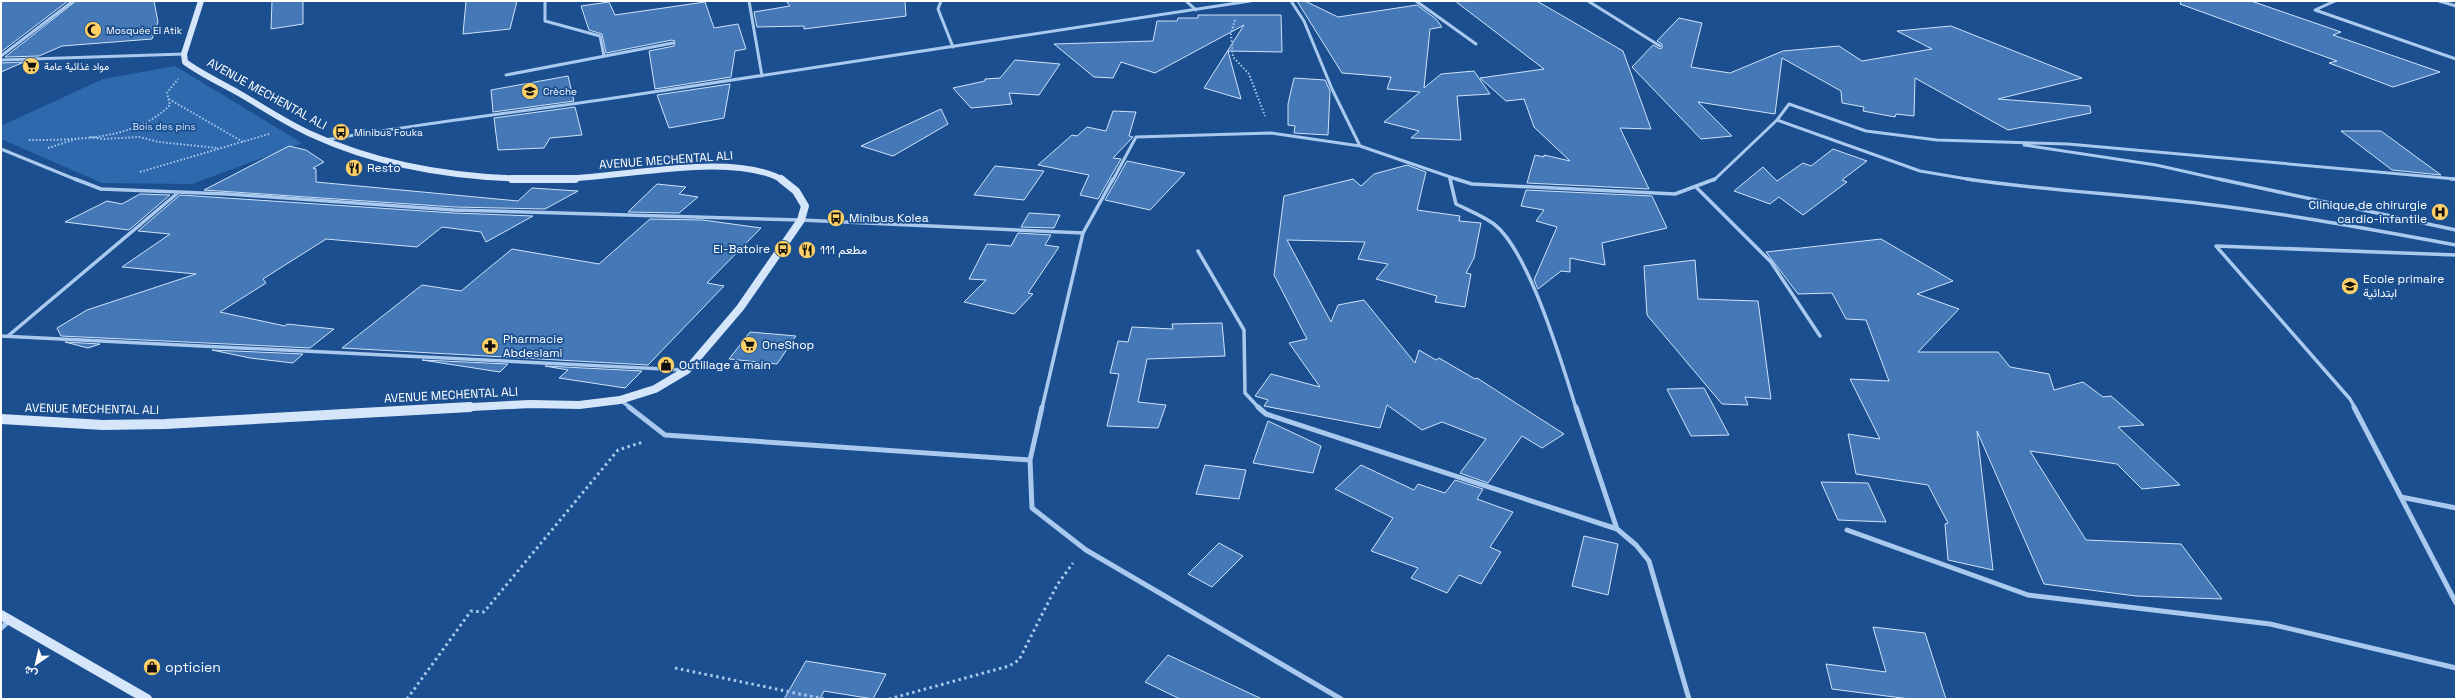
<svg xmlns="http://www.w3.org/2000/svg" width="2457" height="700" viewBox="0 0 2457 700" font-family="'Space Grotesk',Vazirmatn,sans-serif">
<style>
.green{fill:#2e69ad}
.building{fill:#4478b7;stroke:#cfe3fa}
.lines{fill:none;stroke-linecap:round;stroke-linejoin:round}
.path-far1{stroke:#a9c9ee;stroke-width:2;stroke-dasharray:1.5 2;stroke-linecap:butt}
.path{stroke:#a9c9ee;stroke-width:3;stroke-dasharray:2.5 3.5;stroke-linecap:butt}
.street-far2{stroke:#a9c9ee;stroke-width:3}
.street-far1{stroke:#a9c9ee;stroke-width:3.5}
.street{stroke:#a9c9ee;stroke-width:5}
.secondary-far2{stroke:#d6e6fa;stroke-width:6}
.secondary-far1{stroke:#d6e6fa;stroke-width:8}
.secondary{stroke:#d6e6fa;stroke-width:10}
.labels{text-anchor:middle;stroke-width:3.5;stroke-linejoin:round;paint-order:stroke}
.far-poi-label{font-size:10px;fill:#fff;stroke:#1b4f8f;text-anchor:start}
.far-park-label{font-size:10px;fill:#cfe3fa;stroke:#1b4f8f}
.street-label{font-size:12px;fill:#fff;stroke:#1b4f8f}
.poi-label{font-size:12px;fill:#fff;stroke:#1b4f8f;text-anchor:start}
.near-poi-label{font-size:14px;fill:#fff;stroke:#1b4f8f;text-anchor:start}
</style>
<rect width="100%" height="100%" fill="#1b4f8f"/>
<path class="green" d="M175,66L302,143L192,184L102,183L1,139V126L103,79Z"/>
<path class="building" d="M1,1H68L1,52Z
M76,1H154L158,22L152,39L62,46L39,56L5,57Z
M272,1H303V24L271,29Z
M466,1H517L510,29L463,34Z
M786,1H905L906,16L804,29V26L757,27L754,12L790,6Z
M1297,1H1305L1338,17L1417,5L1436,19L1442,27L1430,29L1424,88L1441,74L1474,71L1490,94L1457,96L1461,140L1411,138L1419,131L1384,122L1420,92L1387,89L1391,77L1342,73Z
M1455,1H1537L1623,51L1651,129L1620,128L1649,189L1527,183L1535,155L1544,157V155L1570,161L1534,127L1524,99L1506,101L1480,78L1544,69Z
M2181,1H2251L2341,32L2333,35L2440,72L2393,87L2329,63L2337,61L2180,4Z
M609,2L615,15L705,2L714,28L738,24L746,49L735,51L731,77L655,89L649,51L674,46L675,41L672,40L606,53L602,34L589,30L581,6Z
M1198,15H1281L1282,52L1228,51L1241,99L1204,88L1244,25L1155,73L1121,62L1113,78L1094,77L1054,44L1153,41L1157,21H1177L1178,18H1198Z
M1679,18L1702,23L1691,67L1730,73L1783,51L1839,46L1862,61L1932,49L1897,31L1951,26L2082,78L1998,99L2090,106L2091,113L2008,130L1915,78L1914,116L1896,114L1895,117L1863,111L1864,107L1842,103L1841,91L1782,58L1775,114L1698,102L1732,136L1701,139L1632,67L1653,45L1660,49L1662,48V44L1657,41Z
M1015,60L1060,64L1039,95L1009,93L1012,104L971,108L953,88L985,81V79L1000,78Z
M24,62L1,72V63Z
M568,76L574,101L493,112L491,90Z
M1294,78L1325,80L1330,91L1328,135L1294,133L1295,126L1288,125V104Z
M730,84L724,118L669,128L657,95Z
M575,107L582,135L550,138L544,148L498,150L494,118Z
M941,109L948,124L893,156L861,146Z
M1113,111L1136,112L1129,136L1133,137L1113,158L1121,159L1098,199L1080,195L1089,175L1038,165L1072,135L1077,136L1087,127L1106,131Z
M2341,131H2381L2441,175L2392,170Z
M289,146L306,150L324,162L313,168L316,169V182L518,201L532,188L578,191L545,209L454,207L204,190Z
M1833,149L1867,161L1842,180L1847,182L1803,215L1779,197L1770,204L1734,191L1763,167L1777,181L1803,163L1811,166Z
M1127,161L1185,173L1150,210L1105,200Z
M1407,165L1426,172L1417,210L1460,216L1459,221L1481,223L1474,258L1466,273L1471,274L1465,307L1435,302L1437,296L1376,279L1388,264L1358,259L1365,242L1287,240L1331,322L1338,305L1364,300L1415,363L1419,350L1436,360L1439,358L1475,379L1477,378L1564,434L1542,448L1522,436L1488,483L1460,473L1486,439L1442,422L1422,430L1387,405L1380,428L1264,406L1268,400L1255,396L1271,374L1320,387L1289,343L1307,339L1274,275L1284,196L1353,179L1361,186L1374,174Z
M995,166L1044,171L1024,200L974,195Z
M657,184L686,187L679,194L698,197L679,213L628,212Z
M1526,190L1652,196L1667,228L1602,243L1605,265L1570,258V272L1561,271L1538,289L1534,280L1557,227L1536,221L1544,210L1521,206Z
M140,194L170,195L129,230L65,222L107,201L122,204Z
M180,195L454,213L533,216L486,242L481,232L442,227L417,247L326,239L263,279L266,283L220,312L285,326L287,324L334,329L310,348L61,336L57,328L87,310L196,274L122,267L170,234L138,231Z
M1029,213L1060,215L1054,228L1021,227Z
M650,219L703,220L761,228L707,283L724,286L648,365L342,348L422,285L461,291L512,249L599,264Z
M1018,233L1051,235L1045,245L1059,247L1028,293L1033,294L1014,314L964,302L986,280L969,279L987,244L1011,246Z
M1881,239L1953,281L1917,294L1959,309L1918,352H1998L2010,367L2049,374L2054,390L2083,382L2103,397L2111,396L2144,425L2118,427L2180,485L2142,489L2117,464L2030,451L2086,540L2181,544L2222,599L2136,596L2044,584L1977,431L1993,570L1948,560L1945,524L1948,523L1928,485L1856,474L1848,434L1880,439L1850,379L1889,381L1866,320L1846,319L1832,293L1798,294L1766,252Z
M1695,260L1698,299L1758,301L1771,399L1745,397L1748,405L1722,404L1647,315L1644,266Z
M1222,323L1225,356L1147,359L1138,402L1166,405L1158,428L1107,426L1119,374L1110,373L1118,341L1128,342L1132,327L1173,329L1172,324Z
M750,332L796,336L777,364L729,359Z
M65,342L100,344L88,348Z
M212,350L303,354L293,363L250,358Z
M422,360L508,364L500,372Z
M545,366L642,371L625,388L559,378L568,370Z
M1704,388L1729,435L1691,436L1667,389Z
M1268,421L1321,446L1313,473L1253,463Z
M1205,465L1246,470L1239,499L1196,494Z
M1361,465L1414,490L1418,484L1445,493L1455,480L1483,489L1477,499L1513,512L1490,547L1501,552L1481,584L1459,575L1447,593L1411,578L1418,568L1371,551L1393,518L1335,489Z
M1821,482L1868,483L1886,522L1838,520Z
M1584,536L1618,544L1608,595L1572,586Z
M1219,543L1243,556L1212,587L1188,574Z
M1873,627L1925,633L1946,699H1910L1832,689L1826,664L1886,672Z
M1168,655L1262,699H1180L1145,682Z
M806,661L886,674L873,699L824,691L820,699H784Z"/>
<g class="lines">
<path class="path-far1" d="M1235,20L1231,34L1233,57L1249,74L1265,116
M169,99L243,142
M90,137L103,139L139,137L159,142L217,148
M29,140C75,140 136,140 170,105L167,93L178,79
M48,148L79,138
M140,172L269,134"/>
<path class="path" d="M675,668L824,699
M407,699L471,611L484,612L618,450L643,442
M889,699L1009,666L1019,660L1057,585L1073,563"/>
<path class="street-far2" d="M545,1V21L600,36L604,56
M749,1L762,76
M941,1L938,9L953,47
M1186,1L1196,10
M1291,1L1304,21L1332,89L1360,146
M1416,1L1476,44
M1588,1L1660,46
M2335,1L2315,10L2456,59
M2439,1L2456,6
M1,56L73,1
M1,60L184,54
M506,75L673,43
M1777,120L1920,171L1973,180
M325,140C425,123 527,111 627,96C835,65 1043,34 1250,1
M2024,145L2156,165L2223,180
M1,149L77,180
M1450,177L1451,180
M1113,180L1136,137L1271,133L1360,146L1459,180
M1714,180L1777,120L1789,104L1866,131L1937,140L2068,144L2456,179"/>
<path class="street-far1" d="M75,179L101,189L228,194L454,210L801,220L1083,233
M1450,179L1456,204C1468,210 1483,216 1494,224C1529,251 1562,364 1576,408
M1456,179L1472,184L1675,194L1715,179
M1967,179C2046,191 2126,194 2205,204C2289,214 2373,230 2456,245
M2219,179L2456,230
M2451,179H2456
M1696,187L1771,262L1820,336
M1198,251L1244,330L1245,393L1259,408
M1,336L684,370
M8,336L179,192
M620,400L631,408
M1042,408L1083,233L1113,179
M2355,408L2350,399L2216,246L2456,255"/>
<path class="street" d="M629,407L665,435L1030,460
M1042,407L1030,460L1032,508L1086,550L1341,699
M1258,407L1266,414L1617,529L1636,545L1649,561L1689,699
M1576,407L1617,529
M2354,407L2456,603
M2401,497L2456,508
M1847,530L2028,595L2270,624L2456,668
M1,628L9,621"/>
<path class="secondary-far2" d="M201,1L184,54L185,62C203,75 223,84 242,95C266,109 288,124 313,135C389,170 474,180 556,179C619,179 730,150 783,180"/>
<path class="secondary-far1" d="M512,179H575
M452,408L530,404L579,405L620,400L655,389L687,370L740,308L801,220L805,206L796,191L781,179"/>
<path class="secondary" d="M1,419L103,425L165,424L470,407
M1,615L147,699"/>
</g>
<defs>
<symbol id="mosque-disc" viewBox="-11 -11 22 22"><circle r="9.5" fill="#ffd166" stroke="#1b4f8f"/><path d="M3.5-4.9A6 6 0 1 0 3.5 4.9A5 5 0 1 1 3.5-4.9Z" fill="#111"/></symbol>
<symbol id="supermarket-disc" viewBox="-11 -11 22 22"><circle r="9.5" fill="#ffd166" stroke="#1b4f8f"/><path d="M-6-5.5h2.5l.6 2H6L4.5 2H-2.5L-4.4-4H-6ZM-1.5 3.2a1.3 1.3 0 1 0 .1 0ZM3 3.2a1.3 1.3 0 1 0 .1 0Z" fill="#111"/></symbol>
<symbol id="school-disc" viewBox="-11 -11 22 22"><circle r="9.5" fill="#ffd166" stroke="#1b4f8f"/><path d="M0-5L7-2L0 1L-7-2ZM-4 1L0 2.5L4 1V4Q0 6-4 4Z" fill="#111"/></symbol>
<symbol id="bus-disc" viewBox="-11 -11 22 22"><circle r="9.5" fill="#ffd166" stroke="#1b4f8f"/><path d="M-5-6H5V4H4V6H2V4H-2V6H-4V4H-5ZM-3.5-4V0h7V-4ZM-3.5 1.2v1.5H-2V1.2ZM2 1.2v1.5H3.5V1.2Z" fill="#111"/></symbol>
<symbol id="restaurant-disc" viewBox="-11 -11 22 22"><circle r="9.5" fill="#ffd166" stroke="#1b4f8f"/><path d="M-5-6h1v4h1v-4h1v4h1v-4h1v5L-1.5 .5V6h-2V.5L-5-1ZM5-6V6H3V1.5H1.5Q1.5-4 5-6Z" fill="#111"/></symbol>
<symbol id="hospital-disc" viewBox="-11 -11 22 22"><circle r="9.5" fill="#ffd166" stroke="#1b4f8f"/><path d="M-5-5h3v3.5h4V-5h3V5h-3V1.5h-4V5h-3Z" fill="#111"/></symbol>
<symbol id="pharmacy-disc" viewBox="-11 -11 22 22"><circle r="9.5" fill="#ffd166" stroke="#1b4f8f"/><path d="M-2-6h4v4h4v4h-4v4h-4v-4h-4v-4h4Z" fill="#111"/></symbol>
<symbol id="shop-disc" viewBox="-11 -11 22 22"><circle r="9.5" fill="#ffd166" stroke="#1b4f8f"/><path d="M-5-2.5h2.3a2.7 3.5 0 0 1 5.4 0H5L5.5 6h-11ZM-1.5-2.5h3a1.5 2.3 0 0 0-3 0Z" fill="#111"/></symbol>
</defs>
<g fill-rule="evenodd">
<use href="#mosque-disc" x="83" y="20" width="20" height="20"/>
<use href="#supermarket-disc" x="21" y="56" width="20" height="20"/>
<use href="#school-disc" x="520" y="81" width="20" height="20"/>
<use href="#bus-disc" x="331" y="122" width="20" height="20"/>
<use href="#restaurant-disc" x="344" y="158" width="20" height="20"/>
<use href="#hospital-disc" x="2430" y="202" width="20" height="20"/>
<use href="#bus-disc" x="826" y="208" width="20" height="20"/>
<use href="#bus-disc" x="773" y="239" width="20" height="20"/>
<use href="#restaurant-disc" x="797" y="240" width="20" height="20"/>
<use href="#school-disc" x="2340" y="276" width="20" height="20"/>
<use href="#supermarket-disc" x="739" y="335" width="20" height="20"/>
<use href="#pharmacy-disc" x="480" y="336" width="20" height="20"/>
<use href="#shop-disc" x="656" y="355" width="20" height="20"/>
<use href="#shop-disc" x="142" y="657" width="20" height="20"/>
</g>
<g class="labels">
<g class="far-poi-label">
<text x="106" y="34">Mosquée El Atik</text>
<text x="44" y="70">مواد غذائية عامة</text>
<text x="543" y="95">Crèche</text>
<text x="354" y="136">Minibus Fouka</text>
</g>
<g class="far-park-label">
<text x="164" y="130">Bois des pins</text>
</g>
<g class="street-label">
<text transform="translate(267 94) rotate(29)" y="4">AVENUE MECHENTAL ALI</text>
<text transform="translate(666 160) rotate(-4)" y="4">AVENUE MECHENTAL ALI</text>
<text transform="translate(451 395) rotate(-3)" y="4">AVENUE MECHENTAL ALI</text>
<text transform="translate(92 409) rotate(1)" y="4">AVENUE MECHENTAL ALI</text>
</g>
<g class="poi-label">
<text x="367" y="172">Resto</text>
<text x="2427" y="209" text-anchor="end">Clinique de chirurgie<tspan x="2427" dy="14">cardio-infantile</tspan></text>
<text x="849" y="222">Minibus Kolea</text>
<text x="770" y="253" text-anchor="end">El-Batoire</text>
<text x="820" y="254">مطعم 111</text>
<text x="2363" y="283">Ecole primaire<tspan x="2363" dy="14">ابتدائية</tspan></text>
<text x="503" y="343">Pharmacie<tspan x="503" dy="14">Abdeslami</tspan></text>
<text x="762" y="349">OneShop</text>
<text x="679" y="369">Outillage à main</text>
</g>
<g class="near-poi-label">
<text x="165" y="672">opticien</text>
</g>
</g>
<rect width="2457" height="700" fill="none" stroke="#ffffff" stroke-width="4"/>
<g transform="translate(36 664) rotate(214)" stroke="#1b4f8f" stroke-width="3" paint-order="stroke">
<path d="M0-3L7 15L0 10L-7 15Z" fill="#ffffff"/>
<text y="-6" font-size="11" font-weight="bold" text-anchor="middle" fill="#ffffff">ش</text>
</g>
</svg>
